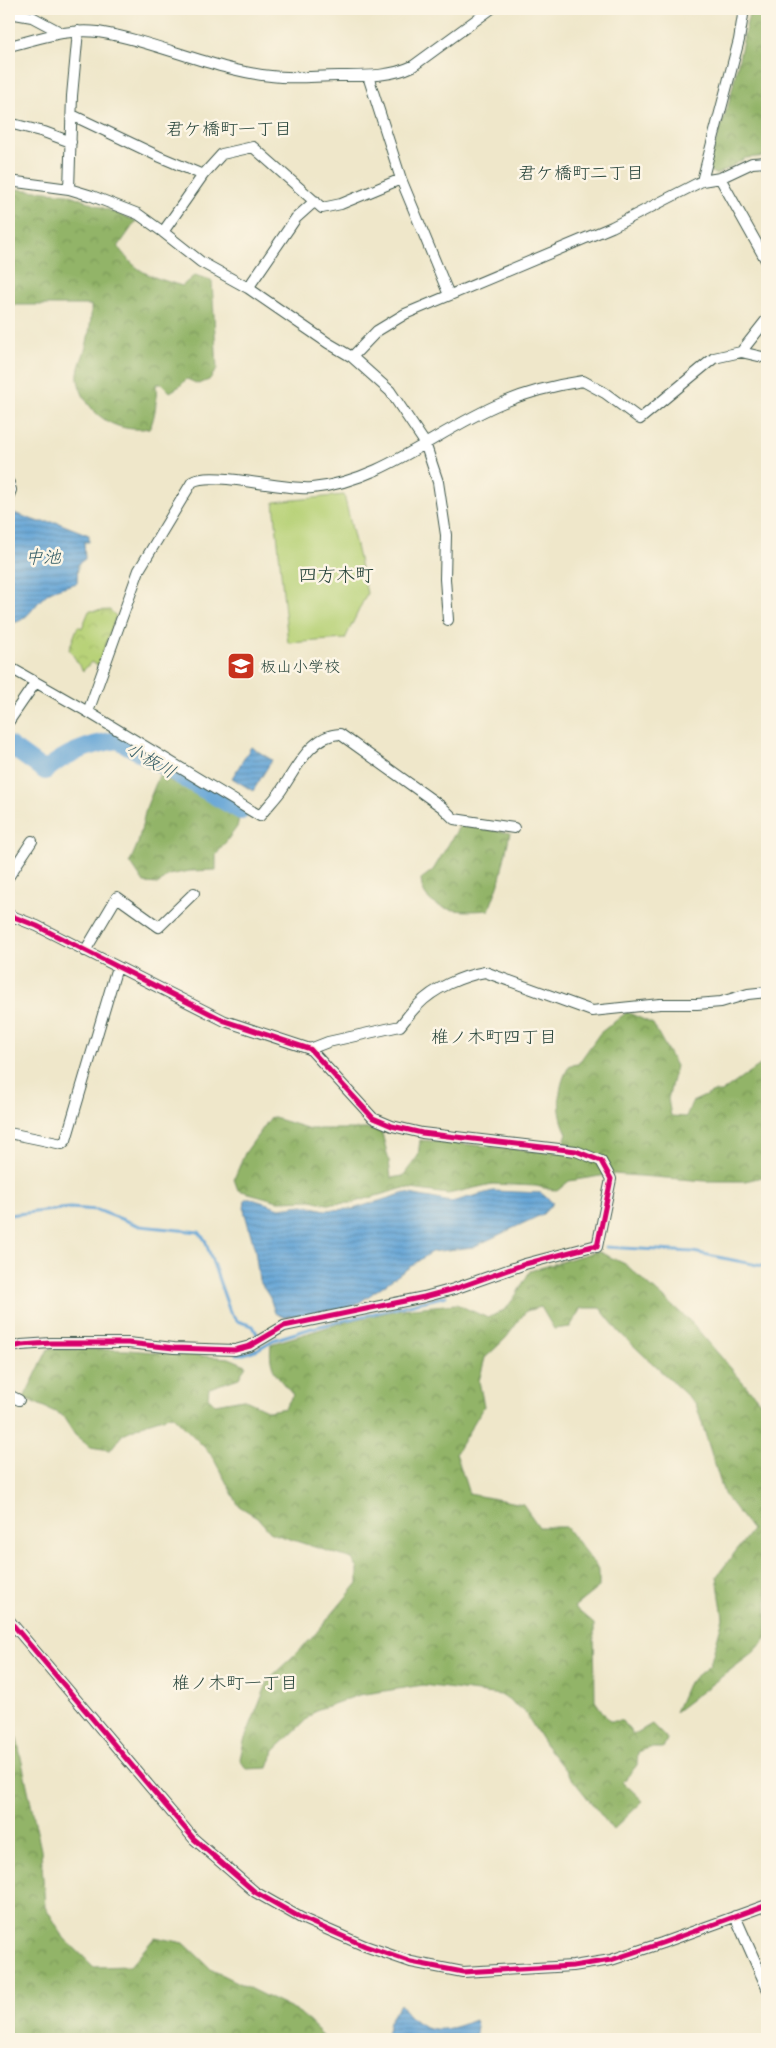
<svg xmlns="http://www.w3.org/2000/svg" width="776" height="2048" viewBox="0 0 776 2048" font-family="Itim,'Klee One',sans-serif">
<style>
.forest{fill:url(#forest-crowns);stroke:#58784e}
.park{fill:url(#park-crowns);stroke:#6c8856}
.pitch{fill:#b8d278;stroke:#6c8856}
.water{fill:url(#water-rules);stroke:#417085}
.lines{fill:none;stroke-linecap:round;stroke-linejoin:round}
.stream{stroke:#63a4d6;stroke-width:3}
.river{stroke:#63a4d6;stroke-width:18}
.minor-casing{stroke:#3e564a;stroke-width:12}
.minor{stroke:#fff;stroke-width:10}
.cycleway-casing{stroke:#fcf5e5;stroke-width:8}
.cycleway{stroke:#d6006c;stroke-width:5}
.labels{text-anchor:middle;stroke-width:5;stroke-linejoin:round;paint-order:stroke}
.poi-label{font-size:16px;fill:#1f3d34;stroke:#fcf5e5;text-anchor:start}
.neighbourhood-label{font-size:18px;fill:#1f3d34;stroke:#fcf5e5}
.water-label{font-size:18px;font-style:italic;fill:#335c65;stroke:#fcf5e5}
.quarter-label{font-size:19px;fill:#1f3d34;stroke:#fcf5e5}
</style>
<defs>
<pattern id="forest-crowns" width="20" height="18" patternUnits="userSpaceOnUse" patternTransform="scale(1.25)"><rect width="20" height="18" fill="#92b468"/><path d="M2 6a3 3 0 1 1 6 0M12 15a3 3 0 1 1 6 0" fill="none" stroke="#779456"/></pattern>
<pattern id="park-crowns" width="20" height="18" patternUnits="userSpaceOnUse" patternTransform="scale(1.25)"><rect width="20" height="18" fill="#b8d278"/><path d="M2 6a3 3 0 1 1 6 0M12 15a3 3 0 1 1 6 0" fill="none" stroke="#9eb568"/></pattern>
<pattern id="water-rules" width="6" height="5" patternUnits="userSpaceOnUse" patternTransform="scale(1.25)"><rect width="6" height="5" fill="#63a4d6"/><path d="M0 2.5h6" fill="none" stroke="#5187ae"/></pattern>
</defs>
<rect width="100%" height="100%" fill="#fcf5e5"/>
<filter id="ink" filterUnits="userSpaceOnUse"><feTurbulence type="fractalNoise" baseFrequency=".02" numOctaves="2"/><feDisplacementMap in="SourceGraphic" scale="10" xChannelSelector="R" yChannelSelector="G"/><feConvolveMatrix kernelMatrix="1 2 1 2 8 2 1 2 1" color-interpolation-filters="sRGB"/></filter>
<filter id="wash" filterUnits="userSpaceOnUse"><feTurbulence type="fractalNoise" baseFrequency=".0096" numOctaves="4" result="noise"/><feDisplacementMap in="SourceGraphic" scale="20" xChannelSelector="R" yChannelSelector="G"/><feGaussianBlur stdDeviation="1.12" result="paint"/><feColorMatrix in="noise" values="0 0 0 0 0 0 0 0 0 0 0 0 0 0 0 0 0 1.4 0 .05"/><feComposite in="paint" operator="in"/></filter>
<g filter="url(#wash)">
<rect width="100%" height="100%" fill="#efe7ca"/>
<path class="forest" d="M750,9H767V156L746,158L716,175L710,171V161L730,99Z
M16,189L68,194L136,221L118,247C139,275 150,276 182,286L195,275L212,281L217,369L209,380L198,384L187,379L180,386L170,392L162,384H156C157,399 156,414 150,428C122,433 96,421 83,395C80,388 77,381 78,373C79,364 84,355 86,347C89,334 92,318 91,305H9V225L15,223C13,212 11,198 16,189Z
M162,768L240,814L237,827L216,855V870L190,871L168,875L159,884L144,883L130,862L138,843L146,808Z
M460,825L510,833L499,883L489,910C464,912 422,914 421,879L433,870Z
M627,1012L653,1024L676,1066L668,1099L671,1116L686,1117L692,1102L714,1092H722L767,1060V1176L745,1181H706L613,1174L569,1181L557,1191L536,1186L492,1184L448,1194L404,1188L351,1203L327,1204L312,1200L278,1201L238,1190L234,1179L245,1153L271,1117L310,1129H381L389,1161L391,1178L403,1176L418,1156L420,1140L548,1152L564,1142L567,1133C556,1113 557,1084 570,1065L578,1064L600,1033Z
M597,1251L625,1264L690,1321L767,1410V1638L753,1653L675,1712L687,1684L710,1665L723,1618L717,1576L752,1530L724,1494L696,1404L620,1333L600,1308H581L570,1327L554,1329L541,1307L526,1311L506,1338L485,1358L479,1381L484,1406L456,1453L469,1494L523,1504L539,1527H566L599,1570V1587L574,1607L594,1624L595,1701L609,1721H623L633,1735L652,1724L667,1739L663,1748H649L638,1752L637,1765L623,1782L643,1801L613,1830L546,1746L524,1711L501,1695L423,1685L359,1695L316,1710L274,1751L268,1768L246,1769L240,1759L244,1741L269,1679L311,1639L358,1583V1569L352,1559L271,1533L257,1517L239,1506L211,1454L172,1415L147,1423L123,1434L110,1450L90,1447L75,1435L62,1415L24,1398L48,1349L128,1350L229,1358L246,1365L239,1378L209,1388L208,1397L215,1404L243,1399L269,1411L285,1408L293,1395C277,1376 268,1370 271,1344L345,1322L402,1309L456,1304L488,1318L506,1309L516,1295L530,1271Z
M9,1702L41,1850L45,1906L64,1938L94,1967L130,1966L155,1937L184,1943L212,1970L300,2013L327,2039H9Z"/>
<path class="park" d="M110,610L116,616L98,665L91,662L83,671L69,649L78,626L82,628L89,611Z"/>
<path class="pitch" d="M344,495L367,593L345,639L288,643L274,502Z"/>
<path class="water" d="M14,513L39,522H56L89,535V542H84L85,559L78,564L77,583C68,586 57,588 50,592C35,601 28,624 9,623V529Z
M251,747L272,760L253,791L232,778Z
M493,1191L541,1193L553,1203L543,1214L473,1247L431,1252L353,1307L283,1317L275,1313L270,1298L259,1280L255,1250L244,1210L245,1199H252L280,1208L303,1205L326,1210L353,1209L405,1193L451,1202Z
M400,2004C422,2036 442,2033 475,2020L477,2026L475,2039H385L389,2022Z"/>
<g class="lines">
<path class="stream" d="M9,1215L70,1208L97,1210L140,1226L199,1232L205,1240L230,1312L237,1321L253,1326L258,1336
M606,1247L693,1252L767,1267
M236,1354H244L258,1349L273,1340L312,1328L446,1296"/>
<path class="river" d="M9,745L45,771C65,753 91,744 118,740L241,811"/>
</g>
</g>
<g filter="url(#ink)">
<g class="lines">
<defs>
<path id="minor" d="M9,13L32,17L62,33
M9,46C38,39 68,28 98,32C156,41 212,70 271,76C293,79 316,76 339,76C364,76 390,77 413,66L491,9
M368,76L401,179L449,295
M72,115L158,156L203,175
M9,123L44,132L71,142
M720,178L767,262
M9,181L69,189L92,196L138,214L163,232L201,262L248,288L328,343L352,357L390,391L425,443L438,482L446,535L445,579L448,620
M702,181L739,40L744,9
M69,189L72,96L78,31
M163,232L203,175L222,154L253,147L322,208L341,204L401,179
M248,288L296,218L315,201
M741,352L767,319
M352,357L377,331L405,314L612,227L702,181L720,178L752,163L767,162
M9,483L11,490L9,495
M9,667L88,712L260,816C266,808 274,800 280,792C295,771 310,735 340,734L442,807L454,819L514,828
M88,712L139,570L192,482C210,470 285,491 312,488C384,481 438,429 502,403C528,392 556,385 583,381L605,393L640,419L714,358L741,352L767,358
M9,721L35,683
M9,876L32,841
M9,915L37,926L225,1021L310,1049L373,1118L392,1126L422,1133L576,1151L601,1161L611,1179L597,1247L593,1246L525,1264L454,1289L424,1297L284,1326L250,1346L235,1350L174,1348L128,1343H51L21,1345L9,1348
M85,951L117,897L159,927L194,893
M310,1049L328,1042L400,1026C406,1019 411,1011 418,1005C434,988 462,976 485,972L592,1011L660,1004H697L721,1002L748,994L767,992
M9,1133L62,1144L66,1140L117,967
M9,1395L19,1400
M9,1620L194,1839L255,1892L301,1918L365,1946L411,1962L463,1972L573,1966L611,1960L662,1943L767,1905
M735,1916L767,1988"/>
</defs>
<use href="#minor" class="minor-casing"/>
<use href="#minor" class="minor"/>
<defs>
<path id="cycleway" d="M9,915L37,926L225,1021L310,1049L373,1118L392,1126L422,1133L576,1151L601,1161L611,1179L597,1247L593,1246L525,1264L454,1289L424,1297L284,1326L250,1346L235,1350L174,1348L128,1343H51L21,1345L9,1348
M9,1620L194,1839L255,1892L301,1918L365,1946L411,1962L463,1972L573,1966L611,1960L662,1943L767,1905"/>
</defs>
<use href="#cycleway" class="cycleway-casing"/>
<use href="#cycleway" class="cycleway"/>
</g>
</g>
<defs>
<symbol id="school-square" viewBox="-11 -11 22 22"><rect x="-9" y="-9" width="18" height="18" rx="4" fill="#c8321e" stroke="#fcf5e5"/><path d="M0-5L7-2L0 1L-7-2ZM-4 1L0 2.5L4 1V4Q0 6-4 4Z" fill="#fff"/></symbol>
</defs>
<g fill-rule="evenodd">
<use href="#school-square" x="225" y="650" width="32" height="32"/>
</g>
<g class="labels">
<g class="poi-label">
<text x="260" y="672">板山小学校</text>
</g>
<g class="neighbourhood-label">
<text x="229" y="135">君ケ橋町一丁目</text>
<text x="581" y="179">君ケ橋町二丁目</text>
<text x="494" y="1043">椎ノ木町四丁目</text>
<text x="235" y="1689">椎ノ木町一丁目</text>
</g>
<g class="water-label">
<text x="43" y="563">中池</text>
<text transform="translate(151 760) rotate(30)" y="6">小板川</text>
</g>
<g class="quarter-label">
<text x="336" y="581">四方木町</text>
</g>
</g>
<rect width="776" height="2048" fill="none" stroke="#fcf5e5" stroke-width="30"/>
</svg>
